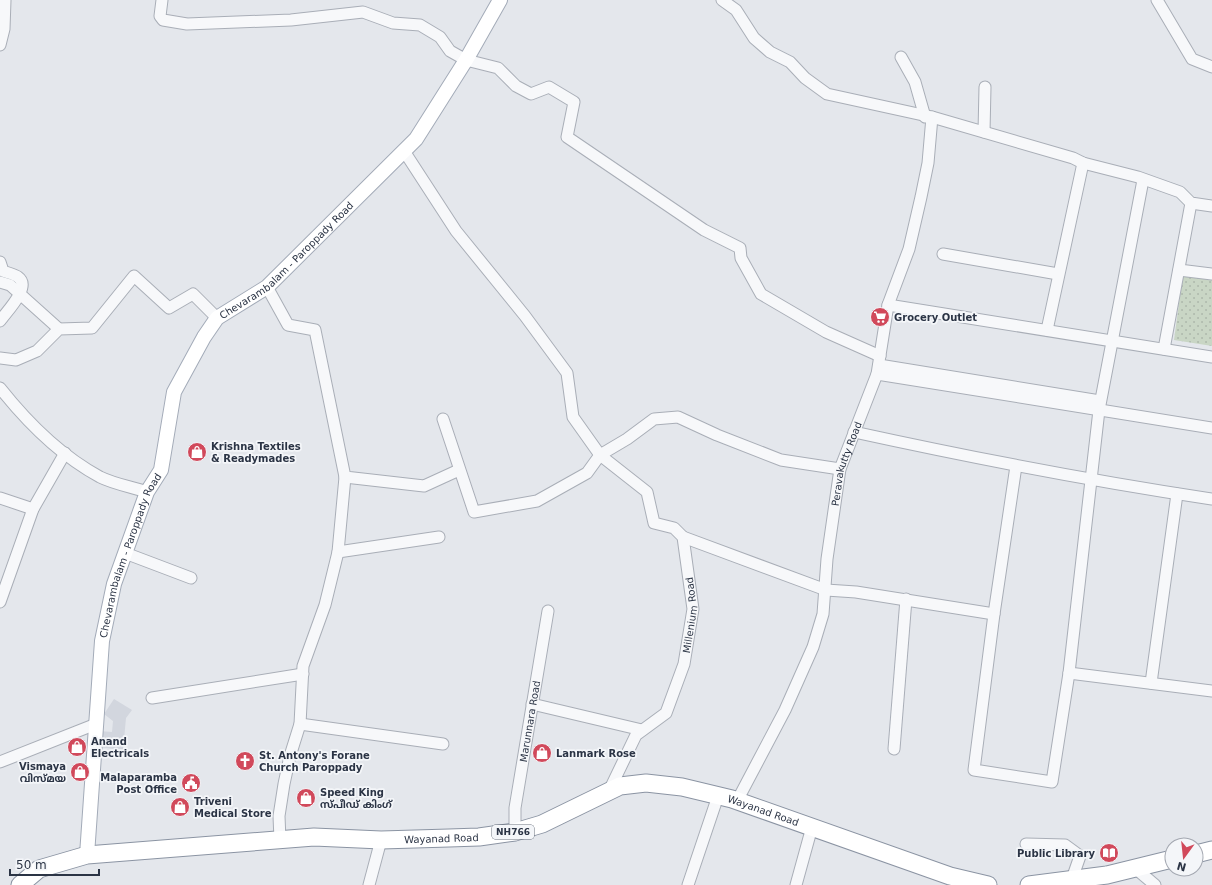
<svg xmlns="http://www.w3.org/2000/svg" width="1212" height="885" viewBox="0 0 1212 885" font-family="'DejaVu Sans','Noto Sans Malayalam',sans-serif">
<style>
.built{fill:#d2d6de}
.park{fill:url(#park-dots)}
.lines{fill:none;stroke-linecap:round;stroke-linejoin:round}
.minor-casing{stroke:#a9aeb7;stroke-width:13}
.major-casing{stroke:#a3abb8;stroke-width:16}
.highway-casing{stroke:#8b94a3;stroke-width:19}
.minor{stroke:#f7f8fa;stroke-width:11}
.major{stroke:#fff;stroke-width:14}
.highway{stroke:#fff;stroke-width:17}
.labels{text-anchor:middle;stroke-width:3.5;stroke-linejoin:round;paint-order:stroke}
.shield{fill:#f4f6f9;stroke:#676e7b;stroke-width:1}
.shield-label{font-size:9px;font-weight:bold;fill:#2b3445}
.street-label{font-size:10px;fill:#2b3445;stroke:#f4f6f9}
.poi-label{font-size:10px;font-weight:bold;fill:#2b3445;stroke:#f4f6f9;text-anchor:start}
</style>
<defs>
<pattern id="park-dots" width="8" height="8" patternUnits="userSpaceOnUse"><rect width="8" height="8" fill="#c9d6c5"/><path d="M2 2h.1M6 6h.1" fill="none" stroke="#adb8ab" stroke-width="1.8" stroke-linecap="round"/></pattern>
</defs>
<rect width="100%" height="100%" fill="#e4e7ec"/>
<path class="built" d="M114,699L132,710L126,718L123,750L98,747L99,731L112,732L113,721L104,714Z"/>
<path class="park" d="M1183,274L1212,278V346L1174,340Z"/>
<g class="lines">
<defs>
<g id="minor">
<path d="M162,0L160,16L163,20L187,24L291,20L363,12L393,23L420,25L440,37L450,51L466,60L498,68L516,86L531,94L549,87L574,102L567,137L704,230L740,248L741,258L761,294L826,332L880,356"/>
<path d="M722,0L736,10L754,38L770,52L790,62L805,78L827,94L932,117L1073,158L1083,163L1138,177L1180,192L1191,203L1212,206"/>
<path d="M1157,0L1192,59L1212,67"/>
<path d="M0,45L4,29L5,0"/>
<path d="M901,57L915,82L925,117"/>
<path d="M984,132L985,87"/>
<path d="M404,151L456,231L525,316L567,373L573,417L600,455L587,473L537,501L474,512L443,419"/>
<path d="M943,254L1058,274"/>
<path d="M0,262L3,271C7,273 14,274 18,277C32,287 6,312 0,321"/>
<path d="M1179,270L1212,274"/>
<path d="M0,282L10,285L59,329"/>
<path d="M267,287L288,325L315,330L345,477L424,486L459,470"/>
<path d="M888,305L1212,357"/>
<path d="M1047,330L1083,163"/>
<path d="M1164,349L1191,203"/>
<path d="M0,358L16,360L37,351L59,329L92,328L134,276L169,308L193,294L217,318"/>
<path d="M879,365L1100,401"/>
<path d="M877,374L1212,428"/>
<path d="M0,388C27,422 61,456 100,477C114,484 132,487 147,492"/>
<path d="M854,432C973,458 1092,481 1212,499"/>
<path d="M1016,466L994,614L974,770L1052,782L1069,673L1099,410L1143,180"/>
<path d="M0,498L33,509"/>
<path d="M683,537L826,590L856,592L994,614"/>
<path d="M338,552L345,477"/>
<path d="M125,553L191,578"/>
<path d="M0,602L33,509L65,453"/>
<path d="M1069,673L1212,691"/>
<path d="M1151,683L1177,494"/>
<path d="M152,698L303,674"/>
<path d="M532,704L642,730"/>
<path d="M300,724L443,744"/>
<path d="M894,749L906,599"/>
<path d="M0,762L96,724"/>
<path id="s1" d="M609,791L636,735L666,713L684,664L693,609L683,537L674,528L654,523L647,492L600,455L627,439L654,419L678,417L717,435L781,460L840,469"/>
<path id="s2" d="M737,801L785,710L813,647L823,614L827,559L840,469L877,374L888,305L909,249L921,197L928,163L932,117"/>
<path id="s3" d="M515,832V808L548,611"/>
<path d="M280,840L279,816L284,784L290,756L300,724L303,666L325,605L338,552L439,537"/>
<path d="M1026,844L1065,845L1080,856L1072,879"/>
<path d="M1135,868L1155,885"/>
<path d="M369,885L381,840"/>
<path d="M688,885L718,796"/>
<path d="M796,885L812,827"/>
</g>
<g id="major">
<path id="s4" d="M87,855L102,641L114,584L147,492L161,470L174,392L204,337L217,318L267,287L416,139L466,60L500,0"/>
</g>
<g id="highway">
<path d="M1196,854L1212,850"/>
<path id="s5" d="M20,885L39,869L87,855L314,837L381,840L449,838L479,837L515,832L542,824L620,786L646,783L682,787L732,799L950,876L988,885"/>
<path d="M1029,885L1107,875L1172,859"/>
</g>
</defs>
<use href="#minor" class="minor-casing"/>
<use href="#major" class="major-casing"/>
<use href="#highway" class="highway-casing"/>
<use href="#minor" class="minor"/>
<use href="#major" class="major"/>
<use href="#highway" class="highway"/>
</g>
<defs>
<symbol id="supermarket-disc" viewBox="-11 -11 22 22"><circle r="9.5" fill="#d1495b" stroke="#f4f6f9"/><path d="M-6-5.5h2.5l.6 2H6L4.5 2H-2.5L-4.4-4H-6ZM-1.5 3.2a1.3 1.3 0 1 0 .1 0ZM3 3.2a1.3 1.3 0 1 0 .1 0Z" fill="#fff"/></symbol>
<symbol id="shop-disc" viewBox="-11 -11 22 22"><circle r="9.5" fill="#d1495b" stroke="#f4f6f9"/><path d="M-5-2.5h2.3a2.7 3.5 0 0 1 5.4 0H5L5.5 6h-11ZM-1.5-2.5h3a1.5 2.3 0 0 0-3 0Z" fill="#fff"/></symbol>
<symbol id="church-disc" viewBox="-11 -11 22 22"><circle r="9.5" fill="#d1495b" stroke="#f4f6f9"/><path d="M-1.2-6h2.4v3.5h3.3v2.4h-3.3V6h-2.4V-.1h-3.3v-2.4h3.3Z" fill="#fff"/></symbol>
<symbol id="civic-disc" viewBox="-11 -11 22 22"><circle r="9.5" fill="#d1495b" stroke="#f4f6f9"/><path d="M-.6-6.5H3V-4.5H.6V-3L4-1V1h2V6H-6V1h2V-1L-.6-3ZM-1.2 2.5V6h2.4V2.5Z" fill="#fff"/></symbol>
<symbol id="library-disc" viewBox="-11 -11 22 22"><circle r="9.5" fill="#d1495b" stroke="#f4f6f9"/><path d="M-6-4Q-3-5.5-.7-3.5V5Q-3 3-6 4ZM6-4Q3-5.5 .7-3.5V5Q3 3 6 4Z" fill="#fff"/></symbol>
</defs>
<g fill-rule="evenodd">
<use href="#supermarket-disc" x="869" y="306" width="22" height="22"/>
<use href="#shop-disc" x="186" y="441" width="22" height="22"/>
<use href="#shop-disc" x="66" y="736" width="22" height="22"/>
<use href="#shop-disc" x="531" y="742" width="22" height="22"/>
<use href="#church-disc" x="234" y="750" width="22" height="22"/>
<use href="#shop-disc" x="69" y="761" width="22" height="22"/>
<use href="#civic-disc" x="180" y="772" width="22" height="22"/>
<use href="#shop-disc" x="295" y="787" width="22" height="22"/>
<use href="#shop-disc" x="169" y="796" width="22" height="22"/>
<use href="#library-disc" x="1098" y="842" width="22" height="22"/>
</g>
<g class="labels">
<rect class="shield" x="492" y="825" width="42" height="14" rx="3"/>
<g class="shield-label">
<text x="513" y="835">NH766</text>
</g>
<g class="street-label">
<text dy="4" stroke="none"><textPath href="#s4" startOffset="652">Chevarambalam - Paroppady Road</textPath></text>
<text dy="4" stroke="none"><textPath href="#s2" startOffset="359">Peravakutty Road</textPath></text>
<text dy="4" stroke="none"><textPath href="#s4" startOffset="305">Chevarambalam - Paroppady Road</textPath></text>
<text dy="4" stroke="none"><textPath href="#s1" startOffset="201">Millenium Road</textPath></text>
<text dy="4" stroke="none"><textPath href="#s3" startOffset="112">Marunnara Road</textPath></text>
<text dy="4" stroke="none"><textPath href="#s5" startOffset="766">Wayanad Road</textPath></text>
<text dy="4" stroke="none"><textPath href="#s5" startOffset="430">Wayanad Road</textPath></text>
</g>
<g class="poi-label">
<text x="894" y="321">Grocery Outlet</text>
<text x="211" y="450">Krishna Textiles<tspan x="211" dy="12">&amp; Readymades</tspan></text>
<text x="91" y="745">Anand<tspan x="91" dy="12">Electricals</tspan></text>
<text x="556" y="757">Lanmark Rose</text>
<text x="259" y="759">St. Antony's Forane<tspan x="259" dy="12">Church Paroppady</tspan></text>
<text x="66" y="770" text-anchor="end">Vismaya<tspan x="66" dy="12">വിസ്മയ</tspan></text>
<text x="177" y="781" text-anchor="end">Malaparamba<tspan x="177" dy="12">Post Office</tspan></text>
<text x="320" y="796">Speed King<tspan x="320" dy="12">സ്പീഡ് കിംഗ്</tspan></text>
<text x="194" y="805">Triveni<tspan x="194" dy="12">Medical Store</tspan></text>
<text x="1095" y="857" text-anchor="end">Public Library</text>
</g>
</g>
<g transform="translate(1184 857) rotate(195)"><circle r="19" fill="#f4f6f9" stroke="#a4a8b1"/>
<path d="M0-3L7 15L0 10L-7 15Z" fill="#d1495b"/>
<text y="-6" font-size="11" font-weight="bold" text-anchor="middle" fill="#2b3445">N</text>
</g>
<path d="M10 869v6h89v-6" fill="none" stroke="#2b3445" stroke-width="2"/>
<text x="16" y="869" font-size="12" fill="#2b3445" stroke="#f4f6f9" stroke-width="3" paint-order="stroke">50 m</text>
</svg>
